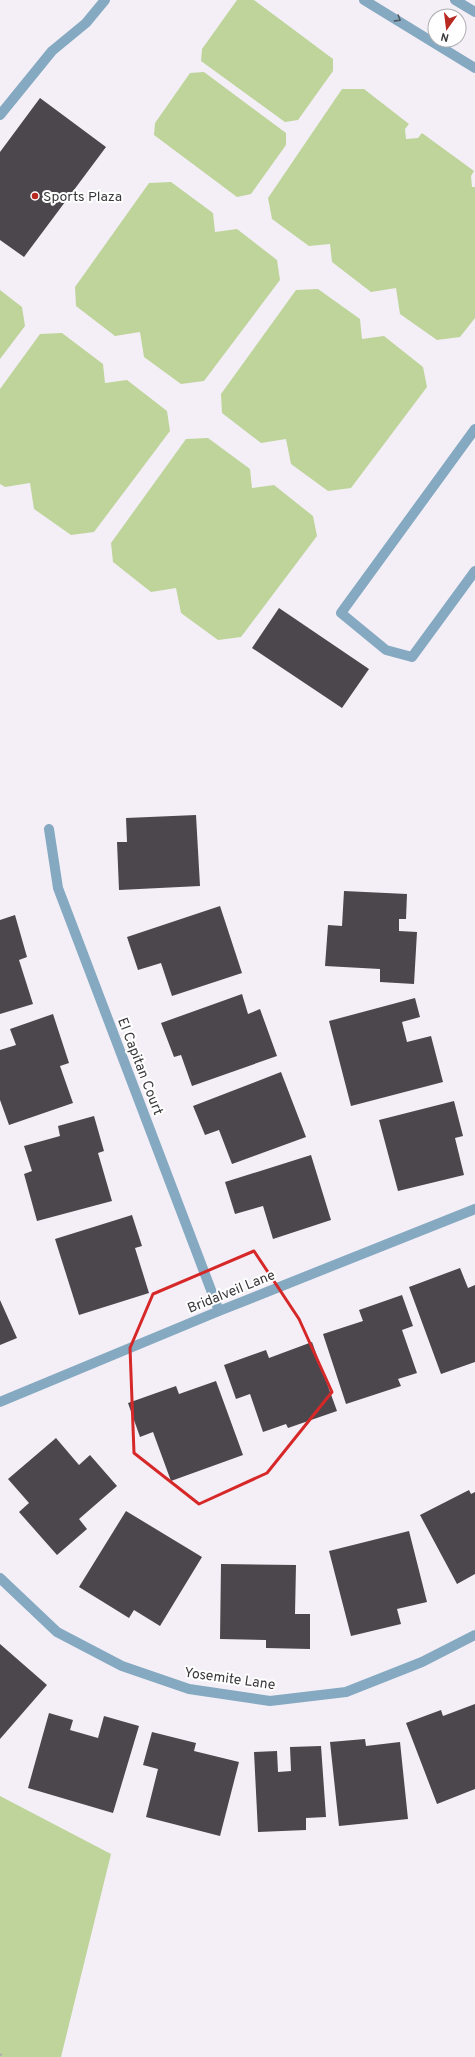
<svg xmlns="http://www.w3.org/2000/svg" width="475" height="2057" viewBox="0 0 475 2057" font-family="Overpass,sans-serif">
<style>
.green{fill:#bed49a}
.building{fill:#4c474d}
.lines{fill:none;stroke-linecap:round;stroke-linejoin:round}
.path{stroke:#afabb1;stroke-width:2.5;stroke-dasharray:2 2;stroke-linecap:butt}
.service{stroke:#84a9c1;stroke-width:10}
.minor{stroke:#84a9c1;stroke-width:10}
.tertiary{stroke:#84a9c1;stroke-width:10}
.oneway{stroke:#505a63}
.marked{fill:none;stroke:#d62828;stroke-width:3;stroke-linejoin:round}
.poi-dot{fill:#b82921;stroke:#fff;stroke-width:1.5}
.labels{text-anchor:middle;stroke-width:4;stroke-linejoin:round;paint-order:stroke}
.poi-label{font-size:14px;fill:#3a383b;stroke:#fff;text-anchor:start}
.street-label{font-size:14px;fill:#3a383b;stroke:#fff}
</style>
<rect width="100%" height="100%" fill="#f4eff7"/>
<path class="green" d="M237,0H254L333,59V71L298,120L285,122L201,61L202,49Z
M204,72L286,133V145L251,194L237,197L154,135L155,123L190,73Z
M342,89H364L409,124L405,129L406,139L418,138L422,133L474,171L471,176L472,187H475V318L460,337L437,340L400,314L396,288L371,292L332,262L330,244L309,246L272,219L268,198Z
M171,182L213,213L215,232L237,229L277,260L280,280L204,381L181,384L144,357L140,332L115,336L76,306L75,287L149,183Z
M318,289L360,319L362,339L384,336L423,367L427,387L351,488L328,491L291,464L286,439L261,443L222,413L221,394L296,290Z
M0,290L22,307L25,326L0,359Z
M62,333L103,364L105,383L127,380L167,411L170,431L94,532L71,535L34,509L30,483L5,487L0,484V389L40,334Z
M208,438L250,469L252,488L274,485L313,516L317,536L241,637L218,640L181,613L176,588L151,592L113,562L111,543L186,439Z
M0,1796L111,1854L61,2057H0Z"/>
<path class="building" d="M40,98L106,147L24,257L0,240V152Z
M279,608L369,669L342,708L252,648Z
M196,815L200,886L119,890L117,842H127L126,818Z
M344,891L407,894L406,919H399V931L417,932L414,984L380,982V969L325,966L328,925L342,926Z
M220,906L242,973L172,996L161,963L138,970L127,937Z
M15,915L27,957L19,960L33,1004L0,1014V920Z
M242,994L248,1014L260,1009L277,1056L192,1086L181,1055L174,1057L161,1023Z
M415,998L420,1017L402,1022L407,1042L431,1036L443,1082L351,1106L329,1021Z
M53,1014L69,1063L60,1066L73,1103L9,1125L0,1100V1050L16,1045L10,1029Z
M281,1072L306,1137L232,1164L219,1130L205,1135L193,1106Z
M454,1101L463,1136L455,1138L464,1175L398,1191L379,1120Z
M94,1116L104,1151L98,1153L112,1201L37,1221L24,1174L32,1171L24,1146L60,1136L58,1126Z
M311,1155L331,1220L273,1239L263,1206L235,1214L225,1182Z
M132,1215L142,1246L135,1248L149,1293L79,1315L55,1239Z
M460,1268L468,1288L475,1285V1362L441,1374L409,1287Z
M402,1295L413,1326L402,1330L417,1373L398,1379L401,1386L346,1404L323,1334L363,1321L359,1310Z
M0,1300L17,1338L0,1345Z
M312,1342L337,1411L288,1428L286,1424L263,1432L250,1394L236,1399L224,1365L266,1350L269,1358Z
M216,1381L243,1455L171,1481L153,1432L140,1437L128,1403L176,1386L179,1394Z
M56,1438L79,1465L90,1455L117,1486L79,1519L87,1529L57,1555L19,1512L29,1503L8,1479Z
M469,1490L471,1494L475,1492V1574L457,1584L420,1515Z
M126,1511L202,1557L160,1626L134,1610L129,1618L79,1587Z
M409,1531L427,1602L397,1609L401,1624L351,1636L329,1551Z
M221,1564L296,1565L295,1614H310V1649L266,1648V1640L220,1639Z
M0,1644L47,1685L0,1739Z
M475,1704V1789L437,1804L406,1723L441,1710L443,1716Z
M49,1713L73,1720L70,1730L98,1738L104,1716L139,1726L113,1813L28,1788Z
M152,1732L196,1743L194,1751L239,1762L220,1836L146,1817L158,1769L143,1765Z
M365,1739L366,1746L400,1742L408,1819L339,1826L330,1742Z
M321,1746L326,1817L306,1818V1830L258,1832L254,1752L277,1751L278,1772L291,1771L290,1747Z"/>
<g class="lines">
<path class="path" d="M0,2054L2,2057"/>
<path class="service" d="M0,115L52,51L86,23L105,0
M475,429L341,613L386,650L412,657L475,571"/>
<path class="minor" d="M49,829L58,888L219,1311
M0,1402L219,1311L475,1209
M0,1578L57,1632L122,1666L189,1689L270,1701L346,1692L422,1662L475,1635"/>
<path class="tertiary" d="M364,0L475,68
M455,0L475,12"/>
</g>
<defs><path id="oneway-chevron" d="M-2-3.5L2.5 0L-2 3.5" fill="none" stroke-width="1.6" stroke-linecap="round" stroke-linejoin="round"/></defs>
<use class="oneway" href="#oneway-chevron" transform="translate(398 19) rotate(32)"/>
<path class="marked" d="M254,1251L299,1319L332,1392L267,1473L199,1504L134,1453L130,1348L153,1294Z"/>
<circle class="poi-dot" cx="35" cy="196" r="4"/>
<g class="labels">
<g class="poi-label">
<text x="43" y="201">Sports Plaza</text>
</g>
<g class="street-label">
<text transform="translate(141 1066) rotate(69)" y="5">El Capitan Court</text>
<text transform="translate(231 1291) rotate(-22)" y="5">Bridalveil Lane</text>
<text transform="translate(230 1678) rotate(8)" y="5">Yosemite Lane</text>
</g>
</g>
<g transform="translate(447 28) rotate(194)"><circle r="19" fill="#ffffff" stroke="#b0afb1"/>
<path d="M0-3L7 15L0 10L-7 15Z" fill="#b82921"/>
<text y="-6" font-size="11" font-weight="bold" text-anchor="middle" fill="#3a383b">N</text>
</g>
</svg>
